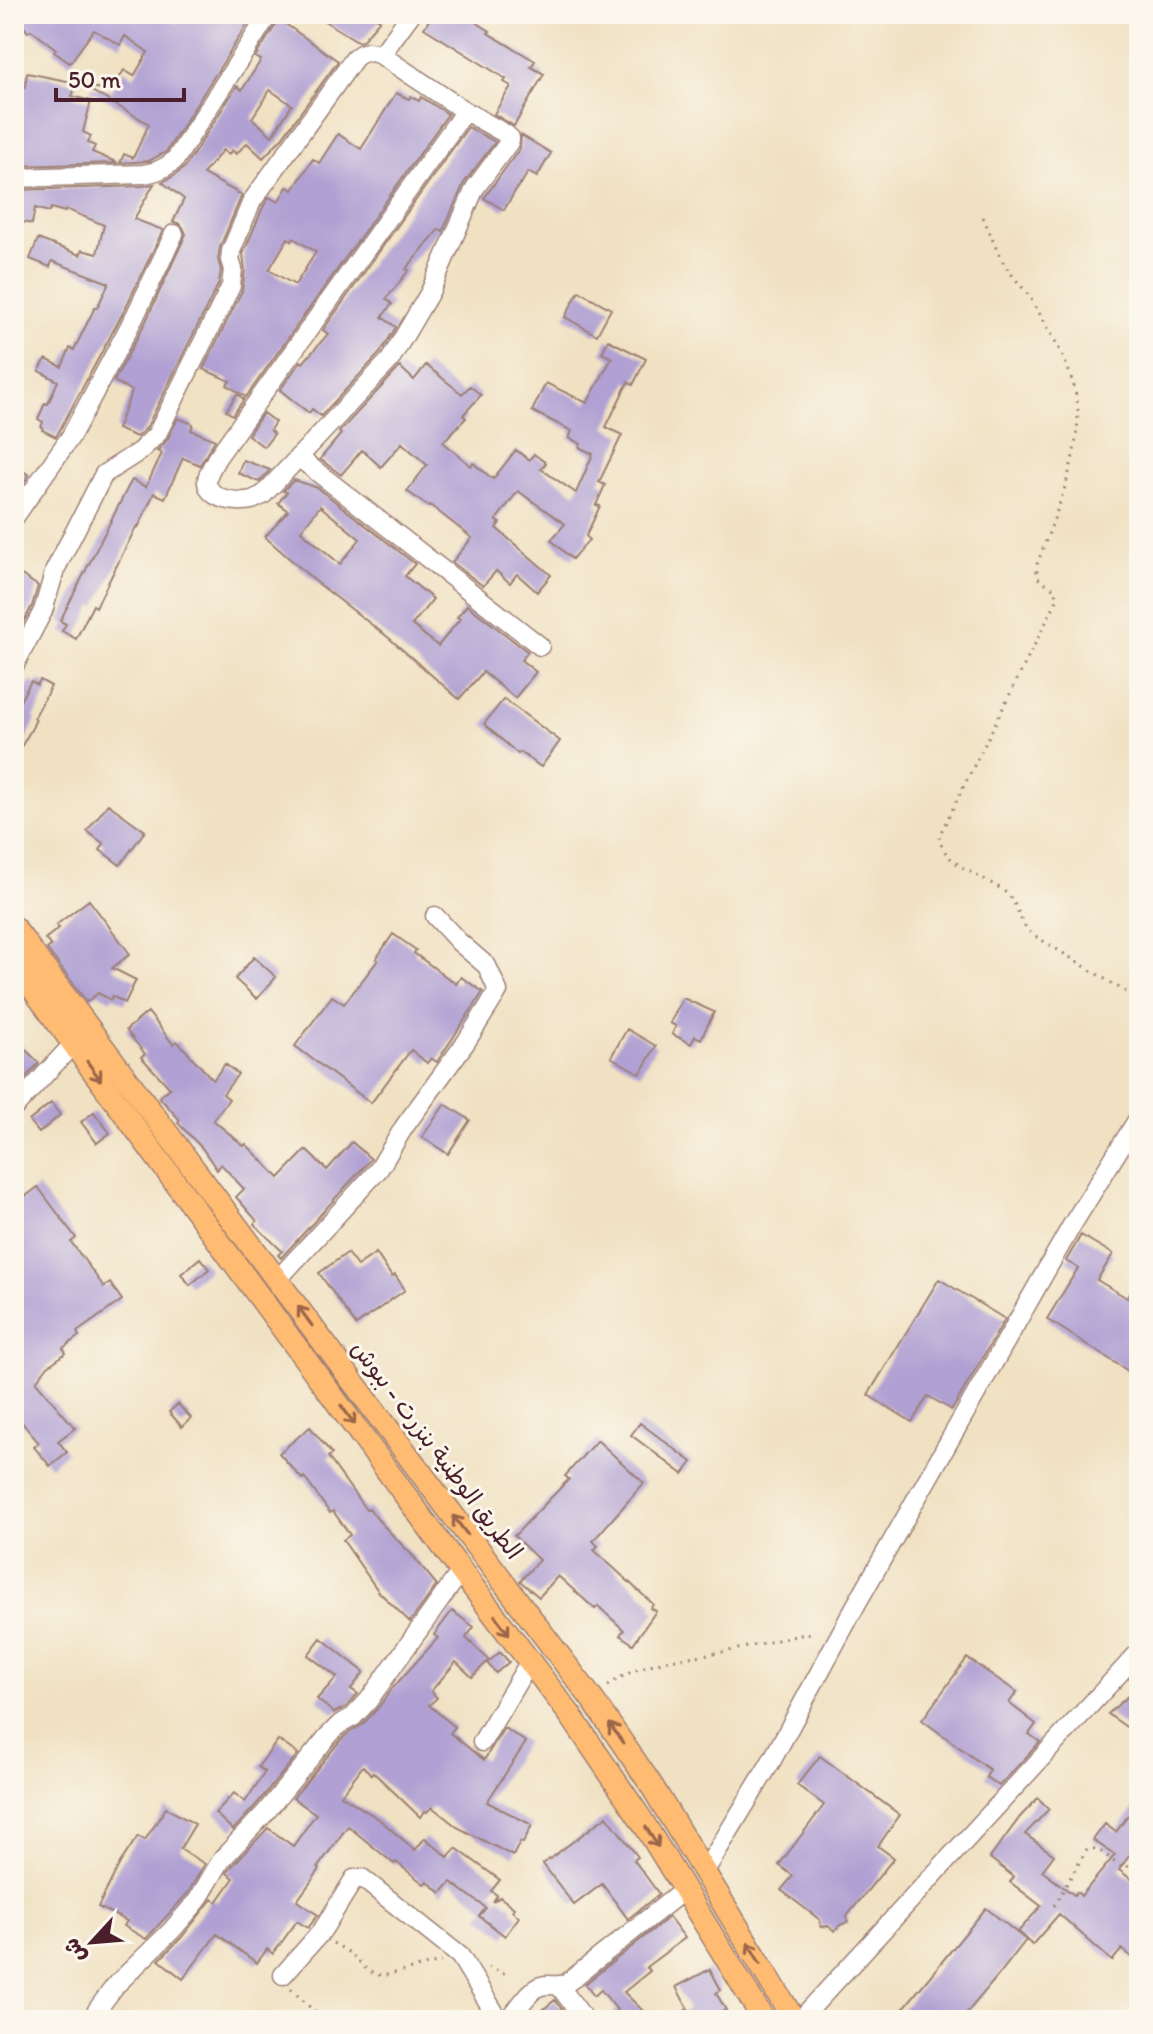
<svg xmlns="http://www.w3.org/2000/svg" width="1153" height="2034" viewBox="0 0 1153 2034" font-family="Itim,'Playpen Sans Arabic',sans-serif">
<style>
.building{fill:#b0a0d3;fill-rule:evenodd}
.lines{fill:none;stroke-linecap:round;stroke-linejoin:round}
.minor-casing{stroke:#9d8076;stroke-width:21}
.major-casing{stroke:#9d8076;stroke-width:25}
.path{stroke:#9d8076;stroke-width:3;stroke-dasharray:2 6;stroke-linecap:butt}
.minor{stroke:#fff;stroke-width:18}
.major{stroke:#ffbb71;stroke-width:22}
.oneway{stroke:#9b654a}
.labels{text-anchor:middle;stroke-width:6;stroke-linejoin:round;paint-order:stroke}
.street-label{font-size:24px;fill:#4a1f2b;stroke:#fbf7ec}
</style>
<rect width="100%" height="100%" fill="#fbf7ec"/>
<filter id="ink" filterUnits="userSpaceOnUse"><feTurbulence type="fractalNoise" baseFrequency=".0125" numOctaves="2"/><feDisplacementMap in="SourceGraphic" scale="16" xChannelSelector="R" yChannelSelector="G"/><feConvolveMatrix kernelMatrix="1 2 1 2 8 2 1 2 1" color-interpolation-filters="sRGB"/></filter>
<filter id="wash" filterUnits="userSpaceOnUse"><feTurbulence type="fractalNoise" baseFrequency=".006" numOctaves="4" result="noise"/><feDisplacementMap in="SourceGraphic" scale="32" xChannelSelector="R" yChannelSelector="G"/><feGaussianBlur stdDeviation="1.8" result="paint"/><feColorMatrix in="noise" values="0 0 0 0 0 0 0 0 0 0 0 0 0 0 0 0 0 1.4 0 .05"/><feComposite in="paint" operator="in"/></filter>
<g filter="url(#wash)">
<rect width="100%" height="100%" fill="#f0e1c2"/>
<g id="blocks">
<path class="building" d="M14,14H158L177,23L182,14H252V17L166,152L149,161L120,163L124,154L133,158L149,124L90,90L91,87L111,91L124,70L134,76L148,52L125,36L120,45L94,30L70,63L54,52L56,49L31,30L28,32Z
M313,14H369L380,20L362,41L359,42Z
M433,14H463L490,31L488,33L535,61L531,67L544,74L514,126L494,114L511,86L504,82L506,79L424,28Z
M277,18L338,61L282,138L263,158L247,143L236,154L232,150L228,155L223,150L203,174L242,195L220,247L218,259L221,270L219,283L147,427L137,437L117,429L132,391L114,381L146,321L186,234L183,227L178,223L173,222L184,199L162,182L174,176L185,167L237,86L242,90L261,60L255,57L275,26ZM270,90L292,105L272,136L252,118Z
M27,73L77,83L72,96L91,101L83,132L91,136L88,143L95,146L92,152L118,163L14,166V101L17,86L25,87Z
M396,93L409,99L411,96L419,101L421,97L448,114L246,397L227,385L230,381L203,369L242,291L245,270L243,254L263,207L269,197L278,202L287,187L293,190L313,159L319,163L338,134L361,149ZM288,238L292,241L293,238L316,252L295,285L269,270Z
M468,127L495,142L464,183L443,231L439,229L406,269L409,270L386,299L392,304L382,317L396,327L380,353L321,416L312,409L309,413L280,390L301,361L303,363L328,334L323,330Z
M521,135L551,153L537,177L528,172L521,184L520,183L504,210L484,198L520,148Z
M154,184L134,219L163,230L124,311L56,437L42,430L43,428L41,427L43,422L38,419L45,403L48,404L58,381L39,371L46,359L62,367L70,348L74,350L95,307L97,308L109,283L52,261L50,267L30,259L38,239L80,255L82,250L97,254L104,225L66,209L65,212L51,208L49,212L35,208L32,224L14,220V190L143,186Z
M579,291L611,309L597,335L565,317Z
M608,340L646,359L633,385L628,382L606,427L622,435L599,482L605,485L596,505L600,506L586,536L589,540L572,559L551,540L565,524L518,491L496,520L500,523L496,528L551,575L537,592L517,574L510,583L496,571L483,586L452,562L472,538L430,505L429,507L407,491L427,465L402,443L381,467L362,450L341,475L320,459L341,434L339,432L400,367L414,380L426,365L462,394L470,386L481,395L463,415L466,418L443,442L471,466L473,463L493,479L516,450L529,460L534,454L546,463L541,469L576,493L593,454L579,447L581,444L569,438L572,431L532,411L546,383L587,403L612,358L602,353Z
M237,394L244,399L233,415L226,411Z
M263,413L275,422L270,430L274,434L264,447L248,435Z
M178,418L193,424L191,430L215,440L200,465L183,458L165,498L154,493L138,528L136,527L96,607L93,605L76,639L62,631L66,624L60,621L128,487L132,480L146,487L162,453L157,451L167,440Z
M243,460L270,470L259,482L238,473Z
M14,465L29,475L14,497Z
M294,480L318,488L415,564L405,576L433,599L412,625L438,646L460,619L457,617L467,605L528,652L521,660L536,672L515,698L483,672L459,699L389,638L315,581L265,537L288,511L278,503L287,492L283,491ZM320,506L360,539L340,564L301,531Z
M14,570L38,586L32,606L14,640Z
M40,680L51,686L34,718L36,719L32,728L14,759V712L31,681L37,685Z
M504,699L560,741L541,767L520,752L518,754L484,724Z
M108,804L145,831L120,865L100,850L104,844L87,831Z
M89,900L130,954L112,968L136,980L125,1003L112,996L111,1000L98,993L87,1002L47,949L51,946L45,939L59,928L56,925Z
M393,934L416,950L414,953L456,984L461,977L483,992L437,1062L431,1058L427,1063L411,1050L371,1103L295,1046L332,996L344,1004L378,960L376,959Z
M254,957L276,977L257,999L235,979Z
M683,998L714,1012L701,1039L695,1036L691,1044L672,1034L676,1026L670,1023Z
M148,1012L173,1044L177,1041L213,1080L225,1064L238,1074L223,1094L229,1099L213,1120L244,1146L246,1144L279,1178L306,1150L327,1170L352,1142L371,1159L281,1258L278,1255L282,1251L254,1224L257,1221L236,1197L244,1189L221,1164L217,1170L202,1148L178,1123L180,1120L159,1097L170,1088L141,1057L145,1054L126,1030Z
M627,1029L656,1046L640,1074L611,1057Z
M14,1038L39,1063L14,1090Z
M51,1103L60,1115L39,1133L29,1121Z
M445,1104L470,1120L448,1154L422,1137Z
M94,1112L110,1133L97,1143L81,1122Z
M38,1187L76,1238L71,1242L104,1287L110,1283L122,1300L77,1332L79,1336L63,1348L66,1353L48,1366L36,1382L75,1428L58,1441L67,1452L50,1466L34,1447L39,1443L14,1413V1205Z
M1081,1235L1113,1254L1097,1280L1127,1298L1139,1278V1378L1047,1319L1078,1268L1066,1261Z
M347,1253L357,1266L376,1253L392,1277L395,1275L405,1290L356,1325L319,1273Z
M200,1258L209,1269L190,1285L181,1274Z
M939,1279L1005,1319L952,1410L928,1396L912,1422L868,1395Z
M178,1404L191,1418L182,1427L169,1412Z
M640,1423L692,1462L683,1474L631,1435Z
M310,1427L332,1454L328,1457L366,1510L369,1508L378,1520L413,1556L437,1585L410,1622L379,1592L347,1546L343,1540L350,1535L333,1511L330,1513L304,1477L302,1479L279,1453Z
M597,1440L644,1483L593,1541L598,1546L594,1550L653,1604L651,1608L656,1611L633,1644L620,1635L624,1630L598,1606L595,1609L558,1576L539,1597L520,1581L539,1560L514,1536L569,1479L565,1476Z
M452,1611L474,1627L466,1638L489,1660L472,1677L456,1662L431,1691L437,1698L429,1705L455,1727L450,1733L484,1760L504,1728L526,1742L487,1802L532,1825L523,1843L520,1842L513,1856L457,1827L432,1807L427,1812L425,1811L420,1817L373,1772L371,1774L363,1766L341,1795L380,1820L415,1850L425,1838L448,1857L456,1848L500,1880L491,1891L497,1895L493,1902L500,1897L514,1908L512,1911L519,1917L505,1936L479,1916L486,1908L451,1882L441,1893L427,1881L424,1884L396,1862L394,1864L348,1826L318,1867L320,1869L297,1901L318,1915L308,1928L297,1921L273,1954L267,1949L257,1963L217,1934L183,1979L159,1960L181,1938L212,1899L217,1902L234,1878L227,1873L232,1866L268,1828L293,1846L316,1814L293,1798L339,1742L347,1734L362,1725L378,1708L391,1690L438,1638L434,1635Z
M321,1638L364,1672L351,1689L358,1694L346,1707L334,1713L317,1699L337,1677L308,1655Z
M500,1652L509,1662L496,1673L487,1663Z
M967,1658L1017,1692L1009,1703L1036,1724L1029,1734L1040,1742L999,1786L986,1777L990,1770L922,1720Z
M1139,1686V1736L1108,1714Z
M278,1740L298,1754L256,1805L233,1830L215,1813L234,1793L245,1802L265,1772L258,1767Z
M820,1756L900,1815L878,1846L894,1858L847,1916L848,1922L840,1925L835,1931L828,1926L821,1927L820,1920L781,1890L793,1876L779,1865L824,1805L797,1785Z
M1038,1798L1049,1809L1025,1834L1054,1855L1042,1871L1074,1895L1077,1892L1081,1896L1115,1855L1093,1840L1105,1824L1116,1832L1139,1801V1842L1119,1870L1139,1885V1963L1122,1949L1112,1961L1059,1914L1032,1945L1018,1932L1041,1906L1010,1882L1014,1877L990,1858L1020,1817Z
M166,1808L195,1824L180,1849L205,1864L187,1894L146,1939L124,1926L127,1921L98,1907L120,1863L138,1836L145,1840Z
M607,1816L638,1857L634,1860L659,1894L628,1919L602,1884L574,1905L543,1864Z
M986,1908L1026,1940L1001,1972L961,2020H894Z
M669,1917L685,1938L646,1967L650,1971L624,1992L652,2020H607L617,2010L601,1990L594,1996L585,1984Z
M710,1969L721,1990L716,1993L726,2010L723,2011L728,2020H668L688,2009L676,1987Z
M555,2000L570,2020H530Z"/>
</g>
</g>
<g filter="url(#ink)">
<use href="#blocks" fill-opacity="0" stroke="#9d8076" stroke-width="2"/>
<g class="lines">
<defs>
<path id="minor" d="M381,55L411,14
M14,178L143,174C156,172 164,169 175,160L265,20L264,14
M298,457L540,646
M14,518L71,436L135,316L174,234
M14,666L43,611L55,570L104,474L140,451L157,434L231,286L233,269L230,260L231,251L252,201L354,59C363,50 369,51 381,55L465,111L504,133L510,138V141L475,188L430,292L390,360L263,495C263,495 252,500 252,500C237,503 210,500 207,483C206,475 213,466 216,459L465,111
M14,1108L74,1043
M278,1279L379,1169L404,1127L466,1042L498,991L487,966L459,942L435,916
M482,1742L530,1661
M705,1871L772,1760L857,1603L1072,1225L1139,1117
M283,1975L322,1931L354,1879L362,1878L460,1956L499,2020
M560,1987L585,2020
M97,2010L115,1986L172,1930L197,1901L222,1859L265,1813L328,1736L340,1724L353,1717L368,1701L461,1571
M509,2020C516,2011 530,1989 541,1986C551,1983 558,1988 567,1983L684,1890
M800,2020L1139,1652"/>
<path id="major" d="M14,928L433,1489L592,1699L650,1783L794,2020
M14,963L461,1571L571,1716L641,1819L764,2020"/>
</defs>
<use href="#minor" class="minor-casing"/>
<use href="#major" class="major-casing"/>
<path class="path" d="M983,217C990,232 995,248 1003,262C1011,276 1024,287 1032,301C1051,332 1078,377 1078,414C1077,467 1054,518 1036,567L1038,578L1056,590L1057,600L939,836C943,867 984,875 1005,892C1019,903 1018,923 1032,934L1139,1000
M608,1686C647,1656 693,1659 738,1649C763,1644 787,1637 811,1633
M1132,1810L1139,1815
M1054,1906L1087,1849C1100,1845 1111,1862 1123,1868L1128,1866L1139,1853
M333,1943L350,1953L368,1971L382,1976L441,1962
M488,1967L510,1976
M291,1989L323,2020"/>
<use href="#minor" class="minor"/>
<use href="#major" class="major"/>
</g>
<defs><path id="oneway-shaft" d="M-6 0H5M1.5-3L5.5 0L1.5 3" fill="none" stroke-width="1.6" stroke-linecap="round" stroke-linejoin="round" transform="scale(2)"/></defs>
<g class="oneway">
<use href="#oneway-shaft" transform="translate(94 1071) rotate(54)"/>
<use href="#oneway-shaft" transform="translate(305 1316) rotate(-126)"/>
<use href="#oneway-shaft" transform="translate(348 1415) rotate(54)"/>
<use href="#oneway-shaft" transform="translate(460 1525) rotate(-127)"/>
<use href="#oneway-shaft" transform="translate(502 1625) rotate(53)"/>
<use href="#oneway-shaft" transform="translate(616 1733) rotate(-125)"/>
<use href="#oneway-shaft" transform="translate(652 1837) rotate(58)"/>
<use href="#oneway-shaft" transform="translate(754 1953) rotate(-121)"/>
</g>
</g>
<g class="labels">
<g class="street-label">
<text transform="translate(437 1450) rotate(53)" y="8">الطريق الوطنية بنزرت - ببوش</text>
</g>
</g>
<rect width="1153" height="2034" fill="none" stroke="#fbf7ec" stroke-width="48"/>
<g transform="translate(92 1942) rotate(244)" stroke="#fbf7ec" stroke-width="6" paint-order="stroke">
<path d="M0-6L14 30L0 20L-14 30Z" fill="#4a1f2b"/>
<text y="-12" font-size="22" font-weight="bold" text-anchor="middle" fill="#4a1f2b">ش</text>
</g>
<path d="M56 88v12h128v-12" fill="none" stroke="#4a1f2b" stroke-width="4"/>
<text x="68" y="88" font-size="24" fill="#4a1f2b" stroke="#fbf7ec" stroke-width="6" paint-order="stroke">50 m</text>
</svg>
